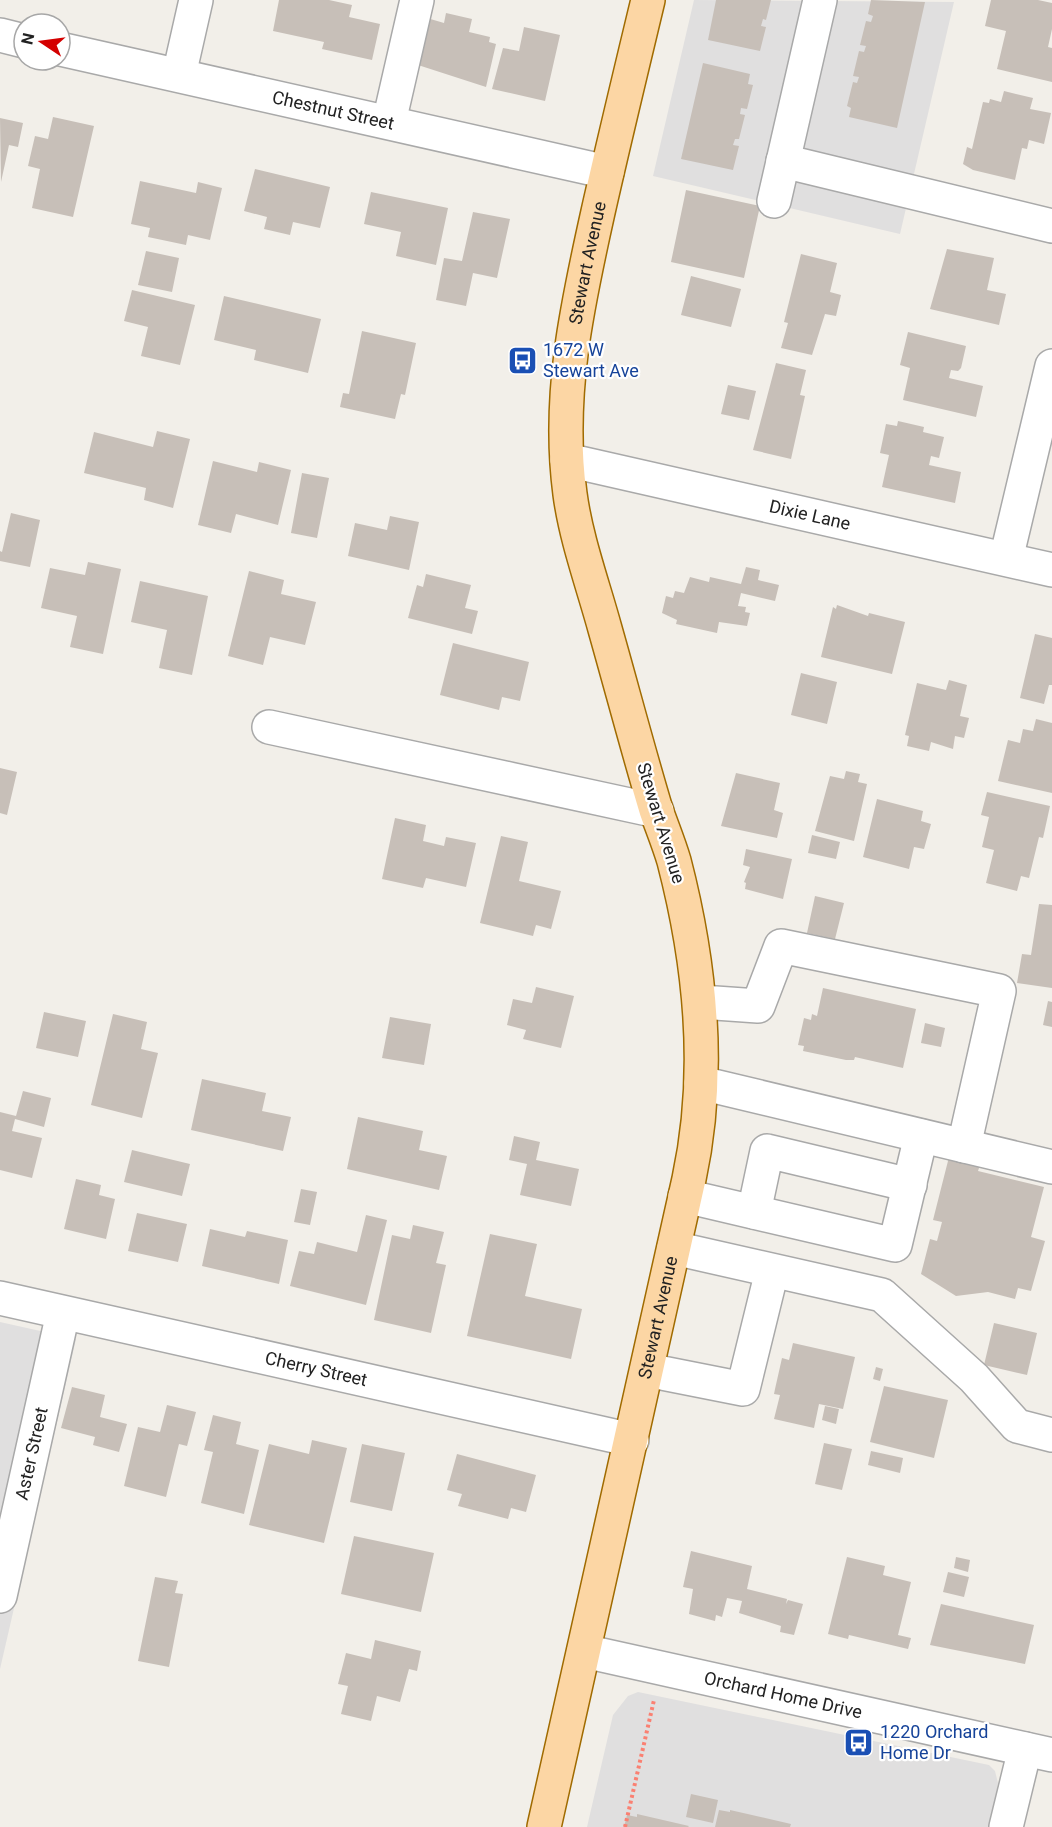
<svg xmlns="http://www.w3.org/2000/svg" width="1052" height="1827" viewBox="0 0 1052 1827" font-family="Roboto,sans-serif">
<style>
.residential{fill:#e0dfdf}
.building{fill:#c7bfb8}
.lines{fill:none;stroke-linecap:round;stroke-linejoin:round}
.minor-casing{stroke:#a9a9a9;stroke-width:36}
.major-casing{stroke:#a06b00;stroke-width:36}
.path{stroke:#fa8072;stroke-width:4;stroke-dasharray:3 3;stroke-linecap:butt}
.minor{stroke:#fff;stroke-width:33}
.major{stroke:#fcd6a4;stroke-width:33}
.labels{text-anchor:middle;stroke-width:4.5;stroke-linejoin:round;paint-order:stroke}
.street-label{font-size:18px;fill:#222;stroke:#fff}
.transit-label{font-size:18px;fill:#164399;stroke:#fff;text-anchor:start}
</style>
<rect width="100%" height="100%" fill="#f2efe9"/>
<path class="residential" d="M694,0L954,2L900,234L653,176Z
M0,1322L76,1339L0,1669Z
M638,1692L989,1765L995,1771L998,1783L990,1827H587L613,1715L628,1696Z"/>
<path class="building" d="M279,0H329L352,5L349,17L380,24L372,60L322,49L324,42L273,31Z
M716,0H771L766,20L763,19L761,26L766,27L760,51L708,40Z
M871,0L925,2L897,128L849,117L851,108L847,106L853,82L857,83L859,77L853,76L859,51L864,52L866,46L860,45L866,21L871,22L873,16L868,14Z
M991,0H1038L1052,3V29L1048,47L1052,48V82L997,69L1006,31L985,26Z
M446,13L472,19L469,32L490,37L489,42L496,44L486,87L418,65L427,18L444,23Z
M524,27L560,35L545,101L492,89L503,48L519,51Z
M703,63L750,74L748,84L753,85L747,109L741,108L740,114L745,115L739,139H735L733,145L739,146L733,170L681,159Z
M1004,91L1033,98L1030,109L1051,113L1044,144L1029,140L1027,149L1022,148L1015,180L973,170L963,164L967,147L972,149L983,102L989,103L990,99L1001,102Z
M53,117L94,126L73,217L32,208L40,169L28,166L35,136L48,139Z
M0,118L23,123L18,147L9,145L1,182Z
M255,169L330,187L320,228L293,222L290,235L264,229L267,217L244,211Z
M140,181L196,193L198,182L222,188L210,240L188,235L186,245L148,237L150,228L131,224Z
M686,190L760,206L744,278L671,262Z
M371,192L448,208L436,265L396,256L401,232L364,224Z
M473,212L510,219L497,278L473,273L466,306L436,300L444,258L462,261Z
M947,249L994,258L987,290L1006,294L999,325L930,309Z
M146,251L179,258L172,292L138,285Z
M801,254L837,263L830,292L841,295L836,316L825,314L812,355L781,348L788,323L784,322Z
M691,276L741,289L731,327L681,315Z
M132,290L195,305L180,365L141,356L148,327L124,321Z
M224,296L321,319L308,373L254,360L256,350L214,340Z
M362,331L416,343L405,395L401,394L395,419L340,407L343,393L349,394Z
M908,332L966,346L961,368L958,371L951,370L949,378L983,386L976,417L903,400L910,368L900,365Z
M776,363L806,370L800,395L805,396L791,459L753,450Z
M728,385L756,391L749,420L721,414Z
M898,421L924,427L923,432L944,437L939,458L931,456L929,465L961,472L955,503L882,487L889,455L880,453L886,424L897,426Z
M157,431L190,439L173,508L144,500L146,488L84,473L94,432L153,447Z
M213,461L257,472L259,462L291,470L278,525L236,514L231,533L198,525Z
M302,473L329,478L317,538L291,533Z
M11,513L40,520L30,567L0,561V551L2,552Z
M390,516L419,522L409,570L348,556L355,523L387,530Z
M88,562L121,569L103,654L70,647L77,616L41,608L50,568L85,575Z
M746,567L760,570L758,580L779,585L775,601L741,593L738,606L746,607L745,612L750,613L747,626L719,622L717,633L676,624L677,620L662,613L666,596L673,598L675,591L684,593L690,577L709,582L710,577L741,584Z
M249,571L284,580L281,594L316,602L305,645L270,637L263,665L228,656Z
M426,574L471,585L465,608L478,611L472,634L408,618L417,585L423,587Z
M140,581L208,596L192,675L159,668L167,630L131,622Z
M837,605L868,616L869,613L905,622L892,674L821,657L833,607L836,609Z
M1035,634L1052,638V685H1049L1044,704L1020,698Z
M453,643L529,662L520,701L502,697L499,710L440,695Z
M801,673L837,682L827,724L791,715Z
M949,680L967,685L960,716L969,718L964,738L955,736L953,749L931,742L929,751L907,746L909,736L905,735L917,683L946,690Z
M1036,719L1052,723V793L998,781L1008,740L1020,743L1023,729L1033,731Z
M0,768L17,772L7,815L0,813Z
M846,771L860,774L858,782L867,784L854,841L815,831L830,776L844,779Z
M736,773L780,783L774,810L783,813L777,838L721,826Z
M987,792L1050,806L1043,838L1039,837L1029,878L1021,876L1017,891L986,883L994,850L982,847L989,817L981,815Z
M877,799L923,811L921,821L931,824L924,849L914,847L909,869L863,857Z
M395,818L426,825L423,841L444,846L446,837L476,843L466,887L426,878L423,888L382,879Z
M812,835L840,842L836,859L808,853Z
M501,836L528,842L519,881L561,891L551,929L536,925L533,936L480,923Z
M746,849L792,859L783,899L745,889L746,883L744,882L750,867L743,865Z
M815,896L844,903L835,939L807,933Z
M1039,904L1052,905V988L1017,983L1022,954L1031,955Z
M536,987L574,996L561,1048L523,1039L526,1030L507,1025L513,999L532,1003Z
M823,988L916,1009L903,1068L855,1057L854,1060H846L803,1051L804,1046L798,1045L804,1018L811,1020L812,1014L817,1016Z
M1048,1001L1052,1002V1027L1043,1025Z
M44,1012L86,1021L78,1057L36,1048Z
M113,1014L147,1022L141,1049L158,1053L142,1118L91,1105Z
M390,1017L431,1024L424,1065L382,1058Z
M925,1023L945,1028L941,1047L921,1043Z
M202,1079L266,1093L262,1111L291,1117L283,1151L191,1130Z
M23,1091L51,1098L44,1127L15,1119L12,1131L42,1138L32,1178L0,1170V1112L16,1116Z
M358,1117L423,1131L419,1150L447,1156L439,1190L347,1169Z
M514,1136L540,1142L536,1160L579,1169L571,1206L520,1195L527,1164L509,1160Z
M132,1150L190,1164L182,1196L124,1182Z
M949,1157L980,1165L978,1171L1044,1187L1031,1237L1045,1241L1031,1291L1018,1288L1015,1299L988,1292L956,1296L921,1274L930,1239L937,1241L942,1222L933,1220Z
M76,1179L101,1185L99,1195L115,1199L106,1239L64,1229Z
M301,1189L317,1192L310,1225L294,1222Z
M137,1213L187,1224L178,1262L128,1251Z
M366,1215L387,1220L366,1305L290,1286L299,1251L314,1254L317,1242L357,1252Z
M413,1225L444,1232L436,1263L446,1265L431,1333L374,1320L392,1235L410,1239Z
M210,1229L245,1237L247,1231L288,1240L279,1284L202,1266Z
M490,1234L537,1244L525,1296L582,1309L571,1359L467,1336Z
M994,1323L1037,1333L1027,1375L984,1365Z
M793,1343L855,1357L843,1409L819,1404L814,1428L774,1419L780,1395L774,1394L775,1389L782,1358L789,1360Z
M876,1367L883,1369L880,1381L873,1379Z
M884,1386L948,1400L934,1458L870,1442Z
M72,1387L105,1395L100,1417L127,1424L119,1452L93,1445L95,1437L61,1428Z
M167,1405L196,1412L187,1446L179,1444L166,1497L124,1486L138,1427L160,1432Z
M825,1406L839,1409L836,1424L822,1420Z
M213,1415L241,1422L236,1444L259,1450L244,1514L201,1503L213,1452L204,1450Z
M312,1440L347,1448L324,1543L249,1525L269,1444L309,1454Z
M824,1443L852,1449L842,1490L815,1484Z
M362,1444L405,1453L392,1511L350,1502Z
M871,1451L903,1458L900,1473L868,1465Z
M457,1454L536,1475L526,1512L511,1508L508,1519L458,1506L462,1494L447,1490Z
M354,1536L434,1553L421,1612L341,1594Z
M691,1551L752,1566L747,1589L787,1599L786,1604L788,1600L803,1604L794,1635L780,1632L781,1626L739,1613L742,1601L727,1598L722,1617L716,1615L715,1621L689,1614L693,1589L683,1587Z
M847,1557L885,1566L883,1575L911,1582L898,1635L911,1638L908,1649L849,1635L848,1639L828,1634Z
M956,1557L970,1560L968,1572L954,1568Z
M948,1572L969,1577L964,1597L943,1592Z
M155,1577L178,1581L175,1593L183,1594L169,1667L138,1661Z
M941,1604L1034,1625L1025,1664L930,1645Z
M375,1640L421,1651L417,1671L409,1669L400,1702L377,1696L371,1721L341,1714L348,1686L338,1684L346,1653L371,1659Z
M691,1794L718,1800L713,1823L686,1817Z
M719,1810L730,1812V1810L791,1824L790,1827H715Z
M637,1814L689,1826L688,1827H624L627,1815L637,1817Z"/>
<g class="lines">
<defs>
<g id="minor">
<path d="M0,35L24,41"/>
<path id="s1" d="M60,49L607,172"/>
<path d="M179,75L196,0"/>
<path d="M389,122L417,0"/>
<path d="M783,161L1052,226"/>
<path d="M774,201L820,0"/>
<path id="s2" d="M567,460L1052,570"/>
<path d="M1006,559L1052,366"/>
<path d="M269,727L657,811"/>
<path d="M701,1002L758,1006L781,946L999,991L964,1146"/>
<path d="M701,1083L1052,1167"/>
<path d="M685,1196L895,1245L921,1136"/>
<path d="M754,1212L767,1151L910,1185"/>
<path d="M674,1248L882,1295L974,1378L1017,1426L1052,1435"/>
<path id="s3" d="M0,1298L632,1440"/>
<path d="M647,1370L743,1389L772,1271"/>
<path id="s4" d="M0,1596L63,1313"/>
<path id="s5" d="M584,1651L1052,1755"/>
<path d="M1006,1827L1025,1749"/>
</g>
<g id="major">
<path id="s6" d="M544,1827L689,1179C712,1072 701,965 674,861C669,844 662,827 656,810C638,750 622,689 605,629C593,585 576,539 570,494C557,397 577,306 598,212C614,141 631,71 648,0"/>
</g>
</defs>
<use href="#minor" class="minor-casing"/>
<use href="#major" class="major-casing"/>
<path class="path" d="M625,1827L654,1700"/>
<use href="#minor" class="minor"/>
<use href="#major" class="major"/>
</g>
<defs>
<symbol id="bus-square" viewBox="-11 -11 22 22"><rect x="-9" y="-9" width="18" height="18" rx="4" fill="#1a4fb4" stroke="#fff"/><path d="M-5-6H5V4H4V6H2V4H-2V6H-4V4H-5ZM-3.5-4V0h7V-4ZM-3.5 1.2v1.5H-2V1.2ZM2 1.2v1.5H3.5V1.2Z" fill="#fff"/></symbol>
</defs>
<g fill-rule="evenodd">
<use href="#bus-square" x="506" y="344" width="33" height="33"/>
<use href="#bus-square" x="842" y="1726" width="33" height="33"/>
</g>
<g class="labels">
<g class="street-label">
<text dy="6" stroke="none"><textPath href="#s1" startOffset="280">Chestnut Street</textPath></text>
<text dy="6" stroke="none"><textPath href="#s6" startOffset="1600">Stewart Avenue</textPath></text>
<text dy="6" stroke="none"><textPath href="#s2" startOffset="249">Dixie Lane</textPath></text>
<text transform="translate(661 823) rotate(73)" y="6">Stewart Avenue</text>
<text dy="6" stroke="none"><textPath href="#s6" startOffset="522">Stewart Avenue</textPath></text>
<text dy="6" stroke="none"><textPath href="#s3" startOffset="324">Cherry Street</textPath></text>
<text dy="6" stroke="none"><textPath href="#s4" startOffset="146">Aster Street</textPath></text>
<text dy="6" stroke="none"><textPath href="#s5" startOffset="204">Orchard Home Drive</textPath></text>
</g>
<g class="transit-label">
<text x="543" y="356">1672 W<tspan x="543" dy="21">Stewart Ave</tspan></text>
<text x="880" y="1738">1220 Orchard<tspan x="880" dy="21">Home Dr</tspan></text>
</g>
</g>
<g transform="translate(42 42) rotate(283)"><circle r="28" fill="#ffffff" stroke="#a7a7a7" stroke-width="1.5"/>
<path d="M0-4.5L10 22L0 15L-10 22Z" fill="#d40000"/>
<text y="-9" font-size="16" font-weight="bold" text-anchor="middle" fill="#222222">N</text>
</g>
</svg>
